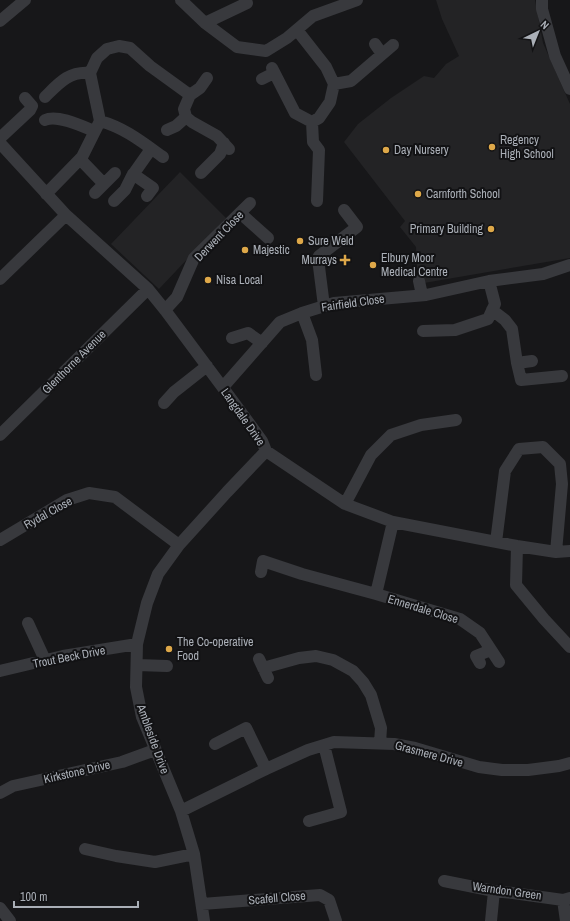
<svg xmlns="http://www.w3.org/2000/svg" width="570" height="921" viewBox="0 0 570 921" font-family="'Archivo Narrow',sans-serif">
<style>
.built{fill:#232325}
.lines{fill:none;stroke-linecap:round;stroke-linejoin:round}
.minor{stroke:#38393d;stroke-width:12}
.poi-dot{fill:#dea849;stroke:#121214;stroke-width:1.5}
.labels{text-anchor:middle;stroke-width:4;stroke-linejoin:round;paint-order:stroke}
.poi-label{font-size:12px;fill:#aaafb7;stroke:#121214;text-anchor:start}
.street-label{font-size:12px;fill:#aaafb7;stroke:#121214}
</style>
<rect width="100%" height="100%" fill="#171719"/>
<path class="built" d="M436,0H535L543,43L570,104V258L418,284L416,247L400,227L405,221L344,142L358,124L391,98L424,76L434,78L446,64L459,56L442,19Z
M180,172L226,218L159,289L111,244Z"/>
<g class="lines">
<path class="minor" d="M181,0L205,23L237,47L266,51L287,38L313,16L357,0
M542,0V9L555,56L570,89
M0,21L25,0
M205,23L247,3
M375,44L382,54
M272,68L295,113L312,122L319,118L330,102L334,84L326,67L297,30
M262,79L274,73
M334,84L351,81L393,45
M45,97C59,83 69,71 90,73
M186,117L192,122L217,136L229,149
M186,117L184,109L190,95
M45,120C57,114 82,126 94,131
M100,121C125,128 142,142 163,157
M312,122L313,142L319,150L317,201
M167,130L176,126L186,117
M0,138L30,110L32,106L25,98
M0,143L66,215L148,289L165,310L235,404L262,441L266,451L345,504L393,522L517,546L556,552L570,551
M80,159L103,183
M201,173L220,154L224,143
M133,174L153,188L147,196
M95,193L115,173
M46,194L82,157L100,121L90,73L97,58L107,49L119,46L130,48L150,66L190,95L200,88L207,78
M114,201L125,190L132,176L151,149
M240,213L268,238
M0,279L66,215
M419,281L422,295
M324,306L318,259L319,256L357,227L344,210
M165,310L177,297L194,258L250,203
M492,310L505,320L512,329L517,363L521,380L562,376
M302,313L312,340L316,375
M423,331L455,330L488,319L495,304L489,281
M232,338L248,333L262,343
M517,363L532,361
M223,387L280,322L302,313L334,303L426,295L489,281L543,274L570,265
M164,403L174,392L207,366
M0,435L148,289
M345,504L371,455L391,435L421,425L456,420
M0,540L67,500L89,493L115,497L179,545
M496,542L505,471L519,449L543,447L560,464L562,484L556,552
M517,546L516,585L544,619L570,647
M261,572L263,561L302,574L376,594L460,619L480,633L499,662
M376,594L393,522
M28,623L45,660
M259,659L268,678
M480,663L476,656L491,650
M137,665L167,666
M263,668L299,658L316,656L333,660L353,671L363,682L371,695L381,728L380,743
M0,671L63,656L137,644
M215,744L246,728L266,769
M0,793L13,786L122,762L155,750
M181,811L266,769L308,750L334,742L394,744L415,748L479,767L502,770H528L559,766L570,763
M309,821L341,812L324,745
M85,849L116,856L155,862L194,854
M444,881L494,891L513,893L563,900L570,898
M563,900L566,921
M202,904L320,895L329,900L336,921
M0,908L10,921
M204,921L194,854L181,811L142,717L136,687L137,644L147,603L158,574L179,545L227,492L266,451
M491,921L494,891"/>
</g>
<g class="poi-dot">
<circle cx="492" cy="147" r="4"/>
<circle cx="386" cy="150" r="4"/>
<circle cx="418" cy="194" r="4"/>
<circle cx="491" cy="229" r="4"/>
<circle cx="300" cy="241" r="4"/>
<circle cx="245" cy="250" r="4"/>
<path d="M343 254h4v4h4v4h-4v4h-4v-4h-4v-4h4z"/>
<circle cx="373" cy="265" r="4"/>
<circle cx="208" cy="280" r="4"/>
<circle cx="169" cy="649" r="4"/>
</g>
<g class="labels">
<g class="poi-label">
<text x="500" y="144">Regency<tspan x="500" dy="14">High School</tspan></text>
<text x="394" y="154">Day Nursery</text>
<text x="426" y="198">Carnforth School</text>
<text x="483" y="233" text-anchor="end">Primary Building</text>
<text x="308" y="245">Sure Weld</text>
<text x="253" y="254">Majestic</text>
<text x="381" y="262">Elbury Moor<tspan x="381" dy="14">Medical Centre</tspan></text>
<text x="337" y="264" text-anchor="end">Murrays</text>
<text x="216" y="284">Nisa Local</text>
<text x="177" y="646">The Co-operative<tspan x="177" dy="14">Food</tspan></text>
</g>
<g class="street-label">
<text transform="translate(219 236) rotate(-46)" y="4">Derwent Close</text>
<text transform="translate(353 303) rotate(-8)" y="4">Fairfield Close</text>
<text transform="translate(74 362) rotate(-45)" y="4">Glenthorne Avenue</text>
<text transform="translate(243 417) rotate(55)" y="4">Langdale Drive</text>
<text transform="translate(48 513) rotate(-29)" y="4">Rydal Close</text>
<text transform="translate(423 609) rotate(17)" y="4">Ennerdale Close</text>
<text transform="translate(69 657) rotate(-11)" y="4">Trout Beck Drive</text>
<text transform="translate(153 739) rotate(70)" y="4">Ambleside Drive</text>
<text transform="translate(429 754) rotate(15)" y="4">Grasmere Drive</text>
<text transform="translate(77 772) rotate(-13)" y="4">Kirkstone Drive</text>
<text transform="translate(507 891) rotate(8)" y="4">Warndon Green</text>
<text transform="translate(277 898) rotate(-5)" y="4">Scafell Close</text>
</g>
</g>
<g transform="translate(538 32) rotate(43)" stroke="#121214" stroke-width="3" paint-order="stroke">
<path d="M0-3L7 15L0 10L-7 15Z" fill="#aaafb7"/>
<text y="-6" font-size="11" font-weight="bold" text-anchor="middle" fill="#aaafb7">N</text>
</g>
<path d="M14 901v6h124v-6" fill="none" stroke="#aaafb7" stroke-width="2"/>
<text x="20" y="901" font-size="12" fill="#aaafb7" stroke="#121214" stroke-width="3" paint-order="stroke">100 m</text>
</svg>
